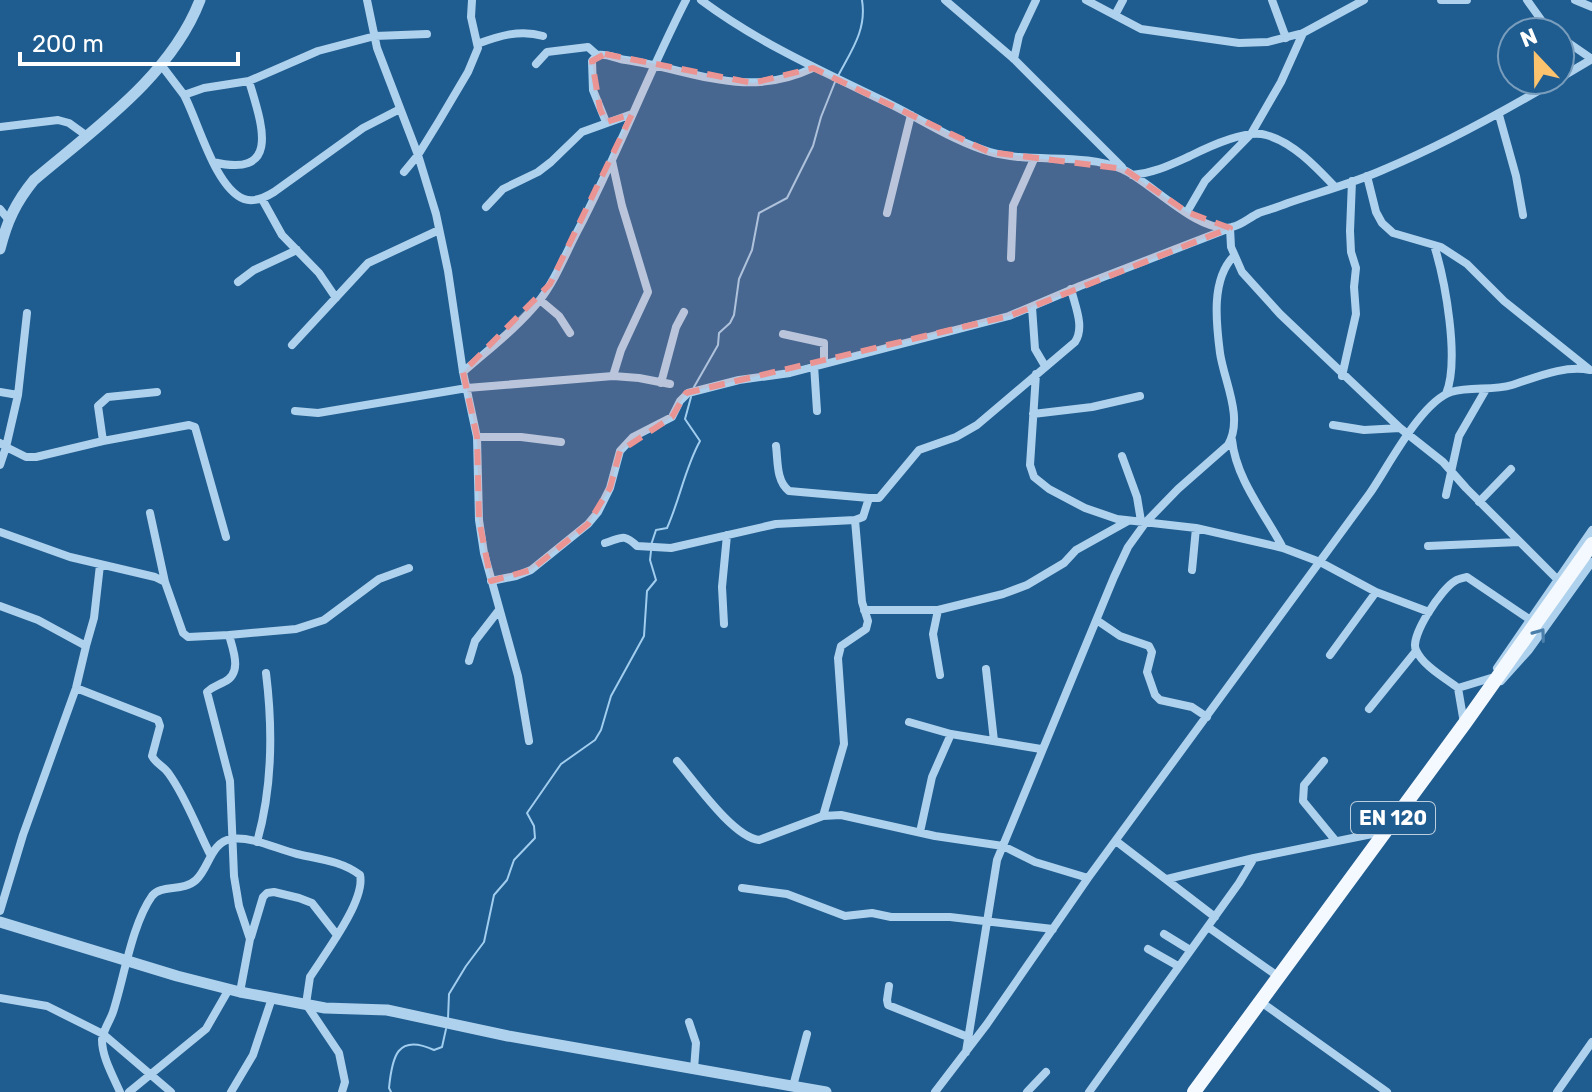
<svg xmlns="http://www.w3.org/2000/svg" width="1592" height="1092" viewBox="0 0 1592 1092" font-family="Rubik,sans-serif">
<style>
.lines{fill:none;stroke-linecap:round;stroke-linejoin:round}
.stream{stroke:#a1cdee;stroke-width:2}
.minor{stroke:#aed1ed;stroke-width:8}
.tertiary{stroke:#aed1ed;stroke-width:11}
.primary{stroke:#f4f9ff;stroke-width:14}
.oneway{stroke:#4a7fab}
.marked{fill:#ea9494;fill-opacity:0.2;stroke:#ea9494;stroke-width:6;stroke-dasharray:16 10;stroke-linejoin:round}
.labels{text-anchor:middle;stroke-width:6;stroke-linejoin:round;paint-order:stroke}
.shield{fill:#1f5c8f;stroke:#bccedd;stroke-width:2}
.shield-label{font-size:20px;font-weight:bold;fill:#fff}
</style>
<rect width="100%" height="100%" fill="#1f5c8f"/>
<g class="lines">
<path class="stream" d="M838,76C851,51 867,30 862,0
M694,387L718,345L719,333L730,323L734,315L739,279L752,250L759,213L787,198L813,146L821,117L835,82
M651,545L656,530L667,528C680,499 685,468 700,441L685,419L691,397
M448,1019L449,994L466,966L484,942L494,895L507,880L514,860L535,838L534,826L527,813L561,764L595,740L601,730L611,696L644,636L647,591L656,580L650,560L651,551
M391,1092L389,1088C392,1057 397,1033 434,1050L442,1047L446,1029"/>
<path class="minor" d="M367,0L377,48L418,155L436,214L448,271L463,372L477,437L479,520L484,553L518,676L529,741
M701,0C760,44 826,73 892,105C924,121 956,142 990,152C1032,164 1083,152 1122,169C1149,180 1200,236 1232,227C1242,225 1250,217 1259,213C1268,210 1278,207 1288,203C1320,192 1354,183 1385,169C1445,144 1501,113 1557,80
M945,0L1014,59L1122,167
M1086,0L1141,29L1239,43L1268,42L1303,33L1364,0
M1272,0L1286,38
M1441,0H1467
M1527,0L1542,21L1554,32
M1575,0L1592,7
M1115,15L1123,0
M1560,37L1592,59
M477,44C499,36 520,29 543,36
M1014,59L1019,36L1036,0
M536,64L547,52L588,47L597,55
M162,66L184,95L204,88L249,81L318,51L375,36L427,34
M1560,78L1592,59
M184,95C198,121 215,188 244,199C255,203 266,197 274,192L363,128L400,109
M1499,115L1516,176L1523,215
M606,122L593,90L592,61L597,55C608,53 616,59 626,60C694,70 745,100 813,68
M0,127L58,120L69,123L87,136
M612,161L622,206L648,292L621,350L613,376
M213,162C283,179 261,122 249,81
M404,172L418,155L439,121L468,72L478,48L471,17L472,0
M1132,175C1154,173 1170,165 1190,156C1208,147 1247,129 1266,135C1293,142 1317,168 1335,187
M1367,176L1376,212L1382,223L1393,233L1441,247L1467,264L1504,301L1589,369
M262,199L282,235L319,273L336,298
M486,207L503,189L538,172L551,162L582,132L632,114
M0,209L8,219
M1187,212L1205,181L1251,134L1281,82L1303,33
M887,213L911,115
M1434,245C1445,280 1460,360 1446,394
M1011,258L1013,206L1034,159
M238,282L254,270L297,250
M540,300L559,316L570,333
M1032,307L1035,349L1045,366
M27,313L18,395L6,447L26,457H36L103,441L189,425L195,427L226,537
M783,334L824,343V363
M292,345L368,263L439,230
M814,365L817,411
M463,372C489,349 517,328 539,301C555,281 565,255 577,232C617,156 647,76 686,0
M1036,374L1030,465L1034,477L1049,489L1085,508L1117,519L1196,528L1283,548L1320,562L1376,592L1429,612
M1342,376L1356,314L1354,287L1356,268L1351,252L1350,231L1352,181
M661,383L676,327L684,312
M0,392L18,395
M295,411L318,413L467,388L613,376L639,378L670,384
M1033,414L1092,407L1140,396
M1333,425L1364,430L1400,428
M477,437H521L561,442
M1232,440C1236,479 1265,514 1283,548
M103,441L98,406L108,397L157,392
M0,443L6,447L0,465
M776,446C778,461 776,481 789,491L869,498
M1122,456L1137,497L1141,521
M1446,495L1459,436L1485,391
M1479,502L1511,469
M150,513L165,582
M0,532L70,557L155,577L165,582L183,633L188,637L229,635C233,650 243,673 224,682C217,686 213,686 207,692L230,781L234,876L239,906L250,939L240,992
M605,543C622,538 623,533 637,546L671,548L776,524L855,520L863,517L869,498H879L919,450L956,437L977,425L1075,342C1085,327 1075,306 1071,289
M1428,546L1519,542
M1192,570L1196,528
M491,581L516,576L531,570L588,524L598,512L610,488L620,451L633,437L672,417L680,401L688,393L739,380L790,373L1009,316L1080,286L1230,228L1231,247L1242,272L1280,314L1400,428L1443,462L1466,488L1557,579
M0,606L38,620L86,646L76,688L23,835L0,911
M864,610H938L1003,594L1027,585L1064,563L1076,550L1128,521
M938,610L933,634L940,675
M1098,621L1120,636L1149,646L1152,652L1147,672L1155,695L1160,700L1192,707L1207,717
M724,624L722,587L727,535
M229,635L296,629L324,620L379,579L409,568
M86,646L94,618L100,565
M1330,655L1376,592
M469,661L475,641L499,610
M1497,668L1592,530
M986,669L994,741
M1501,681L1529,650L1592,562
M76,688L158,720L160,726L152,756C156,764 164,766 169,774C187,799 197,829 211,856
M1458,688L1491,678
M1369,709L1416,651
M909,722L951,734
M1464,723L1458,688C1445,678 1423,666 1416,650C1409,637 1442,588 1455,581C1458,579 1463,578 1467,577L1529,619
M677,761C695,782 733,837 759,840L823,816L841,815L935,836L1003,846L1035,862L1088,878
M1324,761L1304,785L1303,801L1335,840
M823,816L844,744L838,658L841,646L866,629L868,621L862,602L855,520
M920,832L932,777L951,734L1041,749
M1116,841L1215,917
M257,842C273,786 273,730 266,673
M1167,879L1254,858
M742,888L787,894L845,916L872,913L891,917H950L1053,929
M1208,927L1279,977
M1164,934L1190,950
M251,937L263,897L267,893L274,892L299,898L312,903L337,935
M1148,949L1178,966
M889,986L887,1000L888,1005L968,1037
M0,998L47,1006L103,1034L171,1092
M1261,1002L1387,1092
M689,1022L696,1043L694,1069
M966,1052L997,860L1114,577L1128,547L1146,522L1178,489L1228,445C1244,418 1224,381 1220,353C1216,322 1211,279 1234,256
M793,1086L807,1034
M120,1092C113,1076 102,1057 102,1040C103,1030 110,1021 113,1012C124,978 132,924 152,896C161,884 183,892 196,880C209,868 211,842 231,839C253,836 276,849 297,854C319,859 342,861 360,875C366,900 324,955 310,977L306,1004L339,1053L345,1082L342,1092
M129,1092L206,1029L229,989
M231,1092L253,1055L272,998
M935,1092L987,1024L1088,878L1370,493C1388,467 1421,402 1451,392C1471,386 1492,391 1512,385C1537,377 1564,365 1590,370
M1027,1092L1046,1072
M1089,1092L1239,883L1254,858L1382,832
M1557,1092L1592,1042"/>
<path class="tertiary" d="M0,249C7,221 16,202 34,180C94,129 171,76 200,0
M0,922L177,976L240,992L325,1008L387,1010L508,1036L826,1092"/>
<path class="primary" d="M1194,1092L1465,723L1592,544"/>
</g>
<defs><path id="oneway-chevron" d="M-2-3.5L2.5 0L-2 3.5" fill="none" stroke-width="1.6" stroke-linecap="round" stroke-linejoin="round" transform="scale(2)"/></defs>
<use class="oneway" href="#oneway-chevron" transform="translate(1540 634) rotate(-54)"/>
<path class="marked" d="M605,54L753,83L813,68L989,152L1124,169L1187,212L1230,228L1009,316L686,393L672,417L620,451L610,488L588,524L531,570L491,581L479,520L477,437L463,372L550,284L632,114L606,122L600,109L592,61Z"/>
<g class="labels">
<rect class="shield" x="1351" y="802" width="84" height="32" rx="6"/>
<g class="shield-label">
<text x="1393" y="825">EN 120</text>
</g>
</g>
<g transform="translate(1536 56) rotate(338)"><circle r="38" fill="#1f5c8f" stroke="#799dbc" stroke-width="2"/>
<path d="M0-6L14 30L0 20L-14 30Z" fill="#fbc36d"/>
<text y="-12" font-size="22" font-weight="bold" text-anchor="middle" fill="#ffffff">N</text>
</g>
<path d="M20 52v12h218v-12" fill="none" stroke="#ffffff" stroke-width="4"/>
<text x="32" y="52" font-size="24" fill="#ffffff" stroke="#1f5c8f" stroke-width="6" paint-order="stroke">200 m</text>
</svg>
